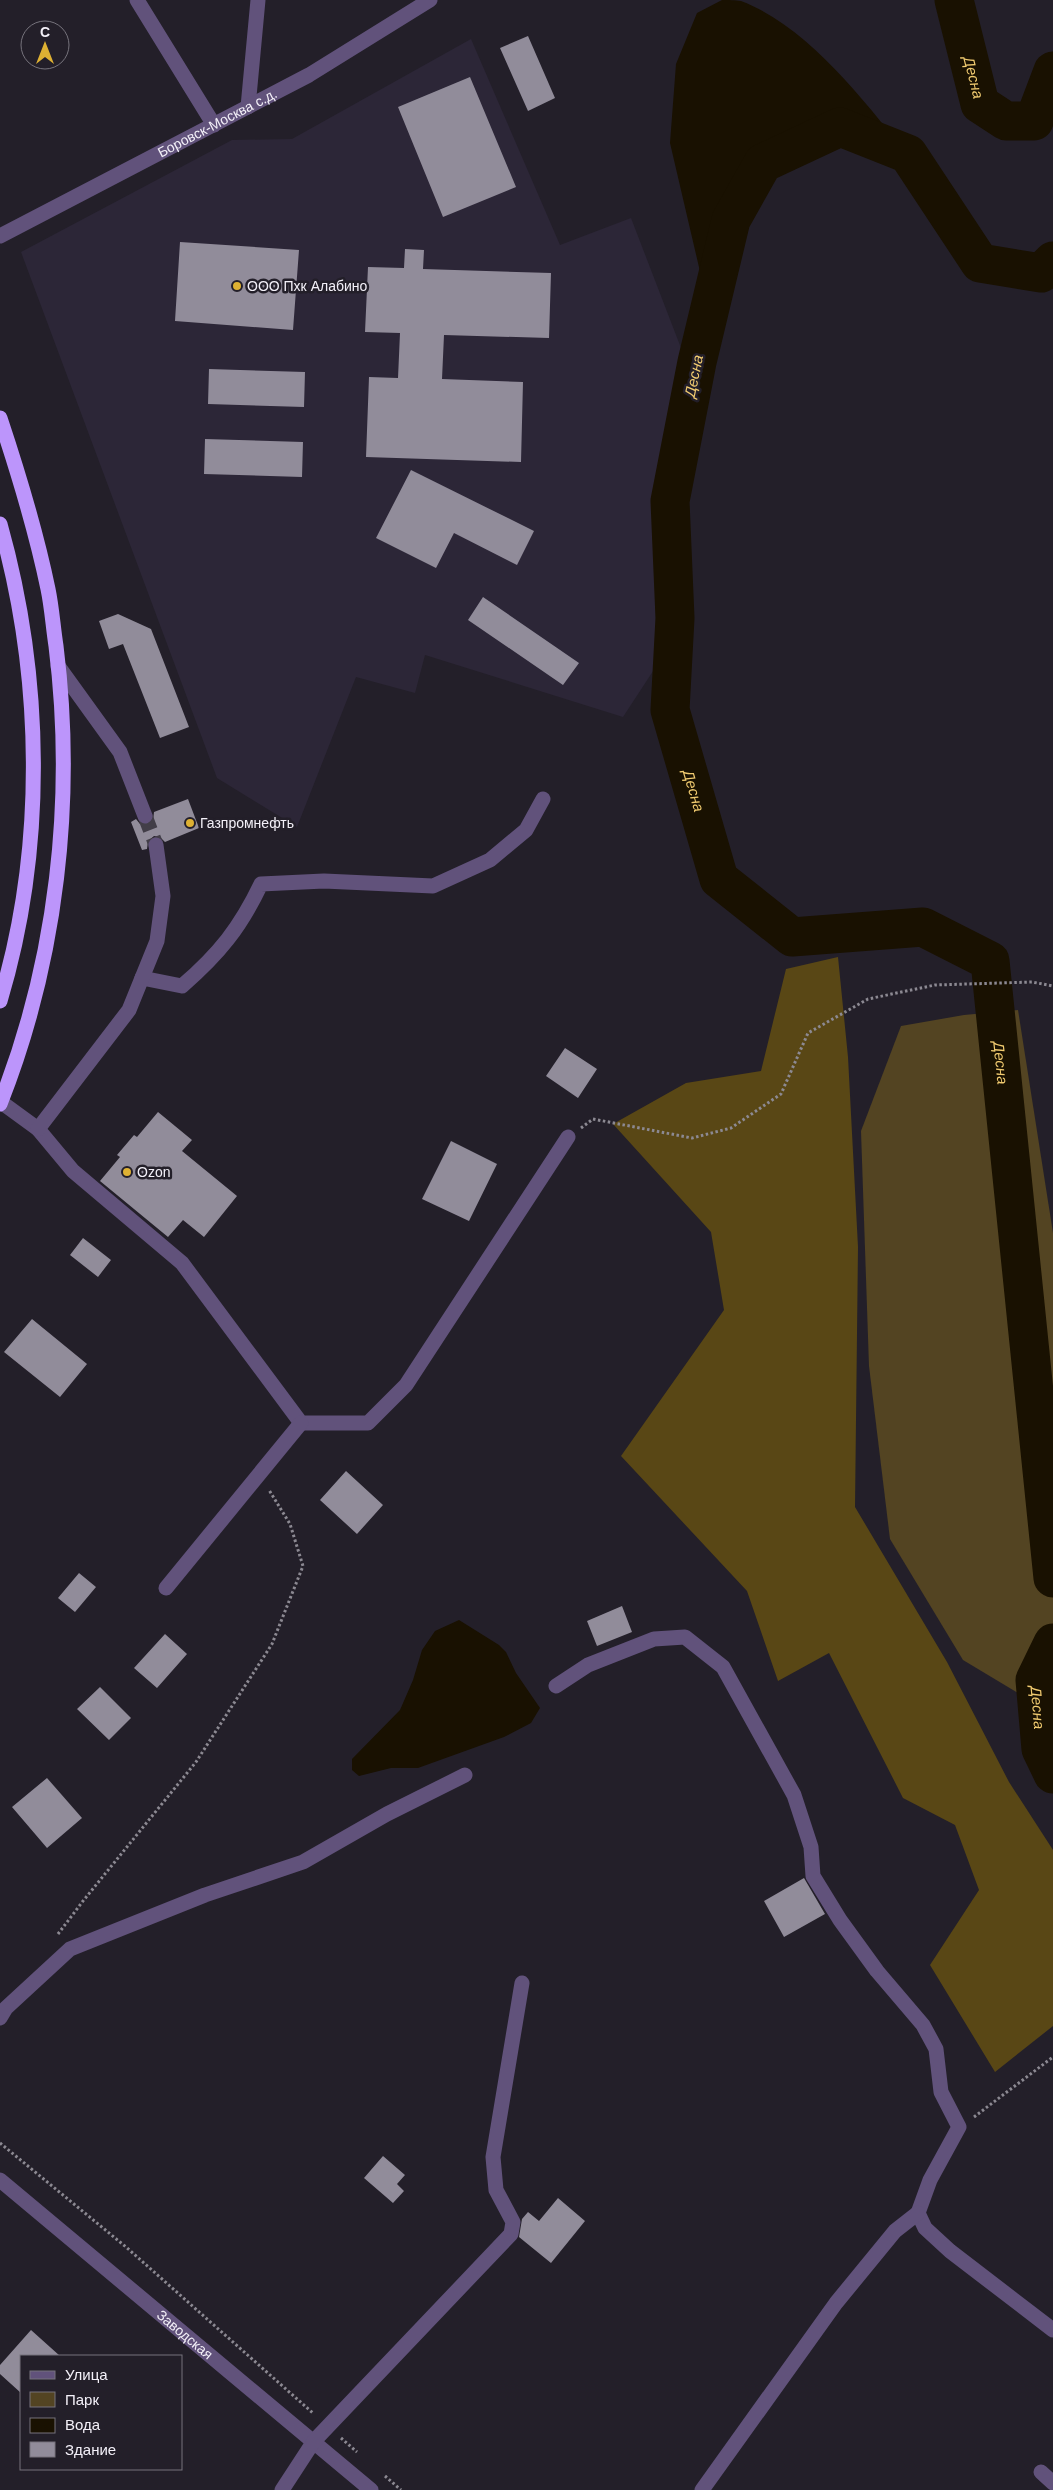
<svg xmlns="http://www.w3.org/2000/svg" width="1053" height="2490" viewBox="0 0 1053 2490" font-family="Helvetica,sans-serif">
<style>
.built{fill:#2c2637}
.green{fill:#534422}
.forest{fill:#594715}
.water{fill:#191101}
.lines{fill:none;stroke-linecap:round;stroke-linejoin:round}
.river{stroke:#191101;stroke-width:39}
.building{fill:#918c9a}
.minor-tunnel{stroke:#423e48;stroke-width:15;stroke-dasharray:15 8;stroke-linecap:butt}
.path{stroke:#8c8992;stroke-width:3;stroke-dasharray:2.5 2.5;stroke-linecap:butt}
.minor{stroke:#61527b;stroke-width:15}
.highway{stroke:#bc95fb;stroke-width:15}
.poi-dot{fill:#deb133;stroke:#231f29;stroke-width:2}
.labels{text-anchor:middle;stroke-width:5;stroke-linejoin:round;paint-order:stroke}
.street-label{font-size:14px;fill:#f3f0f8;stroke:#231f29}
.poi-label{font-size:14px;fill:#f3f0f8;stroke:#231f29;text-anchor:start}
.water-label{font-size:15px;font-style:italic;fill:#f1cb70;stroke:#231f29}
</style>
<rect width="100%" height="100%" fill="#231f29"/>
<path class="built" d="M471,39L560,245L631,218L681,348L653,500L657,665L623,717L425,655L415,693L356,677L297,827L217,778L21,252L232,140L292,139Z"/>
<path class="green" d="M1018,1010L1053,1233V1714L963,1660L890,1539L869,1366L861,1131L901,1026L964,1015Z"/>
<path class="forest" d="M838,957L848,1057L858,1247L855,1507L947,1662L1009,1782L1053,1850V2026L995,2072L930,1965L979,1890L955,1825L903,1798L829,1653L778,1681L747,1591L621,1456L724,1310L711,1232L613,1124L686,1083L761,1071L786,969Z"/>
<path class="water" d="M722,0C728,0 736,0 741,1C810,27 867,105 912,160L840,127L763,163L731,220L709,310L670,143L676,64L697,13Z
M459,1620L499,1645L506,1652L516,1673L540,1708L531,1723L504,1737L418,1768H391L359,1776L352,1770V1759L400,1710L413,1680L422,1650L435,1631Z"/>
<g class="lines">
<g class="river">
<path id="s1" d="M954,0L980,104L1006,121H1034L1053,71"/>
<path id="s2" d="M1053,261L1041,273L980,263L908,154L840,127L763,163L731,220L697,362L670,501L675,618L670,710L719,879L792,937L923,927L990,961L1053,1578"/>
<path id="s3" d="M1053,1643L1035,1680L1041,1749L1053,1774"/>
</g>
</g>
<path class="building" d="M528,36L555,98L528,111L500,48Z
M470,77L516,187L443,217L398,107Z
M180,242L299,250L293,330L175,321Z
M405,249L424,250L423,269L551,273L549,338L444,335L442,379L523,382L521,462L366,457L369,377L398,378L400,333L365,332L368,267L404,268Z
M209,369L305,372L304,407L208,404Z
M205,439L303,442L302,477L204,474Z
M411,470L534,531L517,565L454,533L436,568L376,538Z
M483,597L579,663L563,685L468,620Z
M118,614L151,629L189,727L160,738L123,644L109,649L99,621Z
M188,799L199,828L165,842L160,837L154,836L148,841L147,849L142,850L131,822L136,819L140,824L148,825L153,821L154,812Z
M565,1048L597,1069L578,1098L546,1076Z
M158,1112L192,1140L182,1151L237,1196L204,1237L183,1220L168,1237L100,1181L120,1157L117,1155L134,1135L137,1137Z
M451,1141L497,1164L469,1221L422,1199Z
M83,1238L111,1260L98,1277L70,1255Z
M32,1319L87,1364L60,1397L4,1352Z
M346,1471L383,1505L357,1534L320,1500Z
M79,1573L96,1587L75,1612L58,1598Z
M622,1606L632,1632L597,1646L587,1621Z
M165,1634L187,1654L157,1688L134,1668Z
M100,1687L131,1718L109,1740L77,1709Z
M47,1778L82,1818L47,1848L12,1807Z
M804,1878L825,1914L784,1937L764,1901Z
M383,2156L405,2175L397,2184L404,2191L393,2203L364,2178Z
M558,2198L585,2221L551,2263L519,2237L522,2219L528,2212L539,2221Z
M31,2330L60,2356H21V2393L0,2374V2365Z"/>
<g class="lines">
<path class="minor-tunnel" d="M145,816L156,845"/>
<path class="path" d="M581,1128L593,1119L692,1138L731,1128L781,1094L808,1033L868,999L935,985L1032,982L1053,986
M58,1934L83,1901L196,1762L272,1644L303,1566L290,1524L269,1490
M974,2117L1053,2057
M0,2143L126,2247L314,2414
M341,2438L357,2452
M385,2476L401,2490"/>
<g class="minor">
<path d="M137,0L214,125"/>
<path d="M248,107L258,0"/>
<path id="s4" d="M0,236L309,75L430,0"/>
<path d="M58,666L120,752L145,816"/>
<path d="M142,978L182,986C219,954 240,928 261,884L324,881L433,886L490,860L526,830L543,799"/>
<path d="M1,1102L38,1129L73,1171L182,1263L301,1423H368L406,1385L568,1137"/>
<path d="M38,1129L129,1010L157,941L163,896L156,845"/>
<path d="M166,1588L301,1423"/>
<path d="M556,1686L588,1665L654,1639L685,1637L723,1667L794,1795L811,1847L813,1876L840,1920L877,1971L923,2025L936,2049L941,2092L959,2127L930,2180L918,2213L925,2228L950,2251L1053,2330"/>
<path d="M0,2018L6,2008L70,1949L205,1895L303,1862L387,1814L465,1775"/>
<path id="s5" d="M0,2180L371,2490"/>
<path d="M1041,2472L1053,2483"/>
<path d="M282,2490L314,2441L511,2234L513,2222L496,2190L493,2157L522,1983"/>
<path d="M702,2490L836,2303L895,2231L918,2213"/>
</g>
<path class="highway" d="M0,418C19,475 36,531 48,589C52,608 53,627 56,646C75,799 57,960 0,1104
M0,524C43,677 46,848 0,1001"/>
</g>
<g class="poi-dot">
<circle cx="237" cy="286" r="5"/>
<circle cx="190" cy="823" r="5"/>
<circle cx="127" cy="1172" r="5"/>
</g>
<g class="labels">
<g class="street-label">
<text dy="5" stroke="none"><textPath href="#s4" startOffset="245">Боровск-Москва с.д.</textPath></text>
<text dy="5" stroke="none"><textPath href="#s5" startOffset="241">Заводская</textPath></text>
</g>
<g class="poi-label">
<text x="247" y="291">ООО Пхк Алабино</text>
<text x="200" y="828">Газпромнефть</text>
<text x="137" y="1177">Ozon</text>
</g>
<g class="water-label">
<text dy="5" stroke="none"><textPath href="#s1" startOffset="80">Десна</textPath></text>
<text transform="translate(694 376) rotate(-78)" y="5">Десна</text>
<text dy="5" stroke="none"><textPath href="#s2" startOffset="1014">Десна</textPath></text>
<text dy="5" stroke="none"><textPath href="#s2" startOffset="1508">Десна</textPath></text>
<text dy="5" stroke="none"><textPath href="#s3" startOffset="69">Десна</textPath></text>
</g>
</g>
<rect x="20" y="2355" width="162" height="115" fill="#231f29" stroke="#76737c"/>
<rect x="30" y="2371" width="25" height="8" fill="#61527b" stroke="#76737c"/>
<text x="65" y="2380" font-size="15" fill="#f3f0f8">Улица</text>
<rect x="30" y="2392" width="25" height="15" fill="#534422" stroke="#76737c"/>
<text x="65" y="2405" font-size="15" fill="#f3f0f8">Парк</text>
<rect x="30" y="2418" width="25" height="15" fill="#191101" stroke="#76737c"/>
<text x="65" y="2430" font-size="15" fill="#f3f0f8">Вода</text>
<rect x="30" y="2442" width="25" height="15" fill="#918c9a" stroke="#76737c"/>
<text x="65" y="2455" font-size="15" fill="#f3f0f8">Здание</text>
<g transform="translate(45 45)"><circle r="24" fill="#231f29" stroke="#76737c"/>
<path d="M0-4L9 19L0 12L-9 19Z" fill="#deb133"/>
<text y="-8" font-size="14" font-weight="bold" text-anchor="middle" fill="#f3f0f8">С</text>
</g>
</svg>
